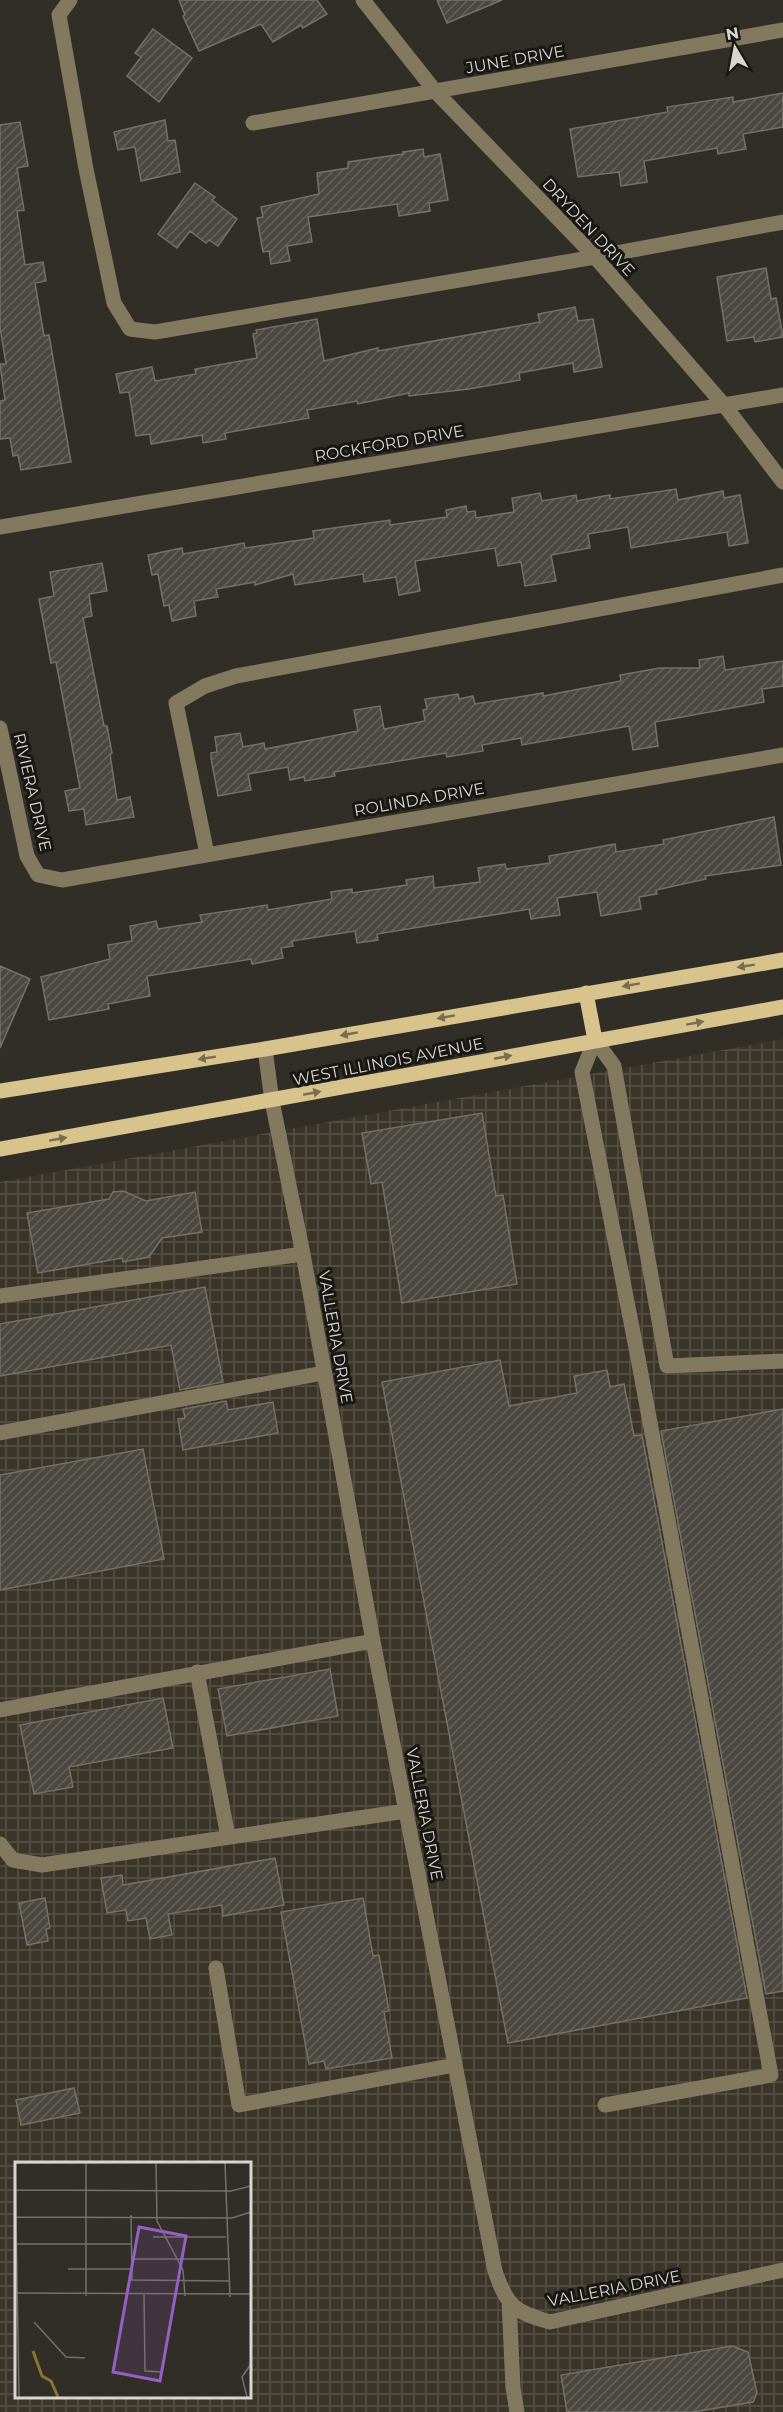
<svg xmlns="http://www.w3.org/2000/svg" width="783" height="2412" viewBox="0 0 783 2412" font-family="Montserrat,sans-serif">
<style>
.industrial{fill:url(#industrial-grid);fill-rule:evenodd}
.building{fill:url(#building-hatch);stroke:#75716a;stroke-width:1.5}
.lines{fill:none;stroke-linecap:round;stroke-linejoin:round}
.minor{stroke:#83795f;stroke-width:15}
.major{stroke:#d9c38c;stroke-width:15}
.oneway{fill:#786d50}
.labels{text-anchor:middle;stroke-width:6;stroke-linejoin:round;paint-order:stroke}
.street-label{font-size:16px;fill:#d8d6d2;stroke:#181714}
.inset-river{fill:none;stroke:#8c7432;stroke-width:3}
.inset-road{fill:none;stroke:#74716c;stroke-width:1.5}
.view{fill:#975fc5;fill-opacity:0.15;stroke:#975fc5;stroke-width:3}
.inset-edge{fill:none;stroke:#d8d6d2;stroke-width:3}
</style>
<defs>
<pattern id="industrial-grid" width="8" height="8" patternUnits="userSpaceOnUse" patternTransform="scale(1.5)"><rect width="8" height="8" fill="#3a3528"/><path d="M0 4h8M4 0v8" fill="none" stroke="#565246"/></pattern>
<pattern id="building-hatch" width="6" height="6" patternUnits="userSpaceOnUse" patternTransform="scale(1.5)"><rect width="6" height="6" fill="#4b4841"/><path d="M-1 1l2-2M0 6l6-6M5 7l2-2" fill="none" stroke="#64625c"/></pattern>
</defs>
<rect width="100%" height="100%" fill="#312e28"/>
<path class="industrial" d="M783,1039V2412H0V1182ZM16,2163H249V2396H16Z"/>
<path class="building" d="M179,0H317L327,14L303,28L301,25L273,42L261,24L199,51L183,16L185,15Z
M437,0H502L447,23Z
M153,29L192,58L159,102L127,76L141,57L135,53Z
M783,93V127L743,134L746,149L718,154L717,148L644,161L647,182L621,186L619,172L578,177L570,129L668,112L667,107L733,97V102Z
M165,120L168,141L175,140L180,172L141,181L135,147L118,150L114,132Z
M20,122L28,166L17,168L24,210L17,211L25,265L43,262L46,281L35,283L44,336L49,335L71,462L21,470L18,455L13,456L10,438L0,439V401L5,400L0,364H6L0,327V125Z
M423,149L424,157L440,154L448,200L429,203L430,211L399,216L397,204L308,217L312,242L287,246L290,261L271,264L269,251L263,252L257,218L263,217L261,207L319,194L317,173L348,168V162L403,154V152Z
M195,183L215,197L212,200L237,219L218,246L209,240L206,243L190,231L177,248L158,234Z
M766,268L771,299L776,298L783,337L755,342L754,337L727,341L717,277Z
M575,307L578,321L593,319L602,367L574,372L573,363L519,373L520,380L469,389L409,396V393L358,404L357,401L307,410L309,418L225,433L226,439L203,443L202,435L151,444L150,434L136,436L129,392L120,393L116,374L152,367L155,381L196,374L195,369L257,358L253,334L257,333L256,330L317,319L324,361L378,348V351L540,322L538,314Z
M676,489L678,500L723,491L724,498L740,495L748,543L729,546L727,532L631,548L628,527L588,534L590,548L551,555L556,581L525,586L521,562L498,566L495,548L415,561L420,591L399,595L396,577L364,582L363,574L295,585L293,574L255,585V582L216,589L218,597L194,601L196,616L172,621L169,605L164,606L158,574L152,575L148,555L182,548L183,554L244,543L245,548L314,538L313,531L390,520V525L447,517L446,510L466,506L467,512L475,511L476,518L514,512L512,498L540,493L542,501L576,495L577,501L610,495V499Z
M102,563L107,591L89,594L92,616L83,618L104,726H107L112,753L110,754L117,800L130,797L134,817L86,825L84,809L69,811L65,791L80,788L56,662L51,663L39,599L54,596L50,572Z
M723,656L725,670L783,661V686L762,689L764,702L655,722L658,746L633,750L629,726L522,745L521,738L482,745L483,751L447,757L446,753L334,772L335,776L305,781L304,777L290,780L288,767L248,774L251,790L218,796L211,758V753L217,752L215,737L240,733L243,747L264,743L265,749L358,731L354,710L380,706L384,729L425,721L423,710L427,709L425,699L458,694L459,699L473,696L475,704L543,693V696L621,681L620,675L660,668H700L699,660Z
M774,817L781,865L705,876L706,879L656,890L657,894L639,897L641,909L601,916L597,892L557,898L560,915L531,919L529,909L377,934L378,940L357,943L355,931L292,941L293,946L281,948L283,958L252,964L251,959L147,976L150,996L108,1004L109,1009L49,1020L41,977L110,959L108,945L132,941L130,926L156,921L158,929L202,922L200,915L267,905L268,910L332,899L331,892L352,889V893L407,885L406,880L433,876L434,888L480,882L478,868L505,864L506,869L550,863L549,856L615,844L616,852L664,844L663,840Z
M0,966L30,979L0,1048Z
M482,1113L496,1196L503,1195L517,1284L402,1303L382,1182L371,1184L362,1133Z
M123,1191L146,1201L195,1192L202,1232L162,1238L149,1257L123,1262L122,1258L38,1273L27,1213L109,1199L113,1192Z
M205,1287L223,1382L180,1390L171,1345L0,1376V1324Z
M500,1360L509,1406L577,1393L574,1376L607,1370L610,1387L624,1384L634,1436L642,1435L747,1998L508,2043L382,1382Z
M226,1401L228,1410L273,1402L278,1433L183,1450L178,1419L185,1418L183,1409Z
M783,1409V1991L766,1994L661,1431Z
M143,1449L164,1559L0,1590V1475Z
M330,1669L338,1716L227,1736L218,1689Z
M163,1698L173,1748L69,1767L73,1787L34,1794L20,1725Z
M275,1858L284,1905L223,1916L222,1905L168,1914L172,1935L150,1939L146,1918L128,1921L126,1910L107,1913L101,1878L122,1875L123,1885Z
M45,1898L50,1928L46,1929L48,1941L27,1945L19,1903Z
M363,1898L373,1956L379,1955L389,2011L384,2012L392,2058L326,2069L324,2061L309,2064L281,1912Z
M74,2088L80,2113L21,2125L16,2100Z
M732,2346L748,2352L757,2393L753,2402L693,2412H567L561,2375Z"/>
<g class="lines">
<path class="minor" d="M70,0L59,15L86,169L114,303L130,329L155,332L595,257L783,222
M363,0L435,91L595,257L724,405L783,482
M253,123L783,30
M0,527L783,395
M0,728L27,856L38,875L62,880L783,755
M207,854L176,703L205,686L236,676L783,575
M595,1040L582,1072L638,1358L771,2075L605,2105
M595,1040L614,1066L667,1366L783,1361
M265,1049L272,1101L303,1254L373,1641L495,2271C507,2306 514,2312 550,2322L783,2270
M0,1296L303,1254
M0,1433L323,1373
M197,1672L228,1837
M0,1710L373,1641
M0,1844L13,1860L42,1865L406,1811
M216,1968L239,2105L455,2065
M509,2301L513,2388L517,2412"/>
<path class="major" d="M586,993L595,1040
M0,1091L265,1049L783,960
M0,1149L783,1007"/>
</g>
<defs><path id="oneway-solid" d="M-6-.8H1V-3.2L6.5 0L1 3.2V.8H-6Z" transform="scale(1.5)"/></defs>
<g class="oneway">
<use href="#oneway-solid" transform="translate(746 966) rotate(171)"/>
<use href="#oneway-solid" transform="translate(631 985) rotate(170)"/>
<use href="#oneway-solid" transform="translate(446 1017) rotate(170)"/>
<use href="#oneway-solid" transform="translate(695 1023) rotate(-10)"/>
<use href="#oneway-solid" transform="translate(349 1034) rotate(170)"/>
<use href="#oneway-solid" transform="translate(503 1057) rotate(-11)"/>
<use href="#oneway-solid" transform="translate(207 1058) rotate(171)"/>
<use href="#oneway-solid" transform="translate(312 1093) rotate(-11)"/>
<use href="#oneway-solid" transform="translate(58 1139) rotate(-10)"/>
</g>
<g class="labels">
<g class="street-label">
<text transform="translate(515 59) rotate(-10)" y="6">JUNE DRIVE</text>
<text transform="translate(589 227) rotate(47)" y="6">DRYDEN DRIVE</text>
<text transform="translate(389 443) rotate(-10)" y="6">ROCKFORD DRIVE</text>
<text transform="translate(33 792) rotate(77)" y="6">RIVIERA DRIVE</text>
<text transform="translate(419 799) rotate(-10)" y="6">ROLINDA DRIVE</text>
<text transform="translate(388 1061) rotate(-11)" y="6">WEST ILLINOIS AVENUE</text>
<text transform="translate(336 1337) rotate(80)" y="6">VALLERIA DRIVE</text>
<text transform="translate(425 1814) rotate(79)" y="6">VALLERIA DRIVE</text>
<text transform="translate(614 2288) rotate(-11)" y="6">VALLERIA DRIVE</text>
</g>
</g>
<g transform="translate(15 2162)">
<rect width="236" height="236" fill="#312e28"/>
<path class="inset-river" d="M18,189L27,214L36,219L43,235"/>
<path class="inset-road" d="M0,0L4,235M0,1L226,0M71,1V134M141,1L142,59L168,108L170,134M210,1L215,135M0,28L216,29L236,24M116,53L117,118L215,119M1,55L217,56L236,50M138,75H211M0,82H116M116,97H215M53,107H116M0,131L236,132M129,131L130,209L148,210M19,160L51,195L70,196M232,235L227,215L236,202"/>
<path class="view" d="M124,65L171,74L145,219L98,210Z"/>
<rect width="236" height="236" class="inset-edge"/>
</g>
<g transform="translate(735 48) rotate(350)" stroke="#181714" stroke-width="4.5" paint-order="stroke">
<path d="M0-4.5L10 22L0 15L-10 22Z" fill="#d8d6d2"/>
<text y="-9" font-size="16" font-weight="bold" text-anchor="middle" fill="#d8d6d2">N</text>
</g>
</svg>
